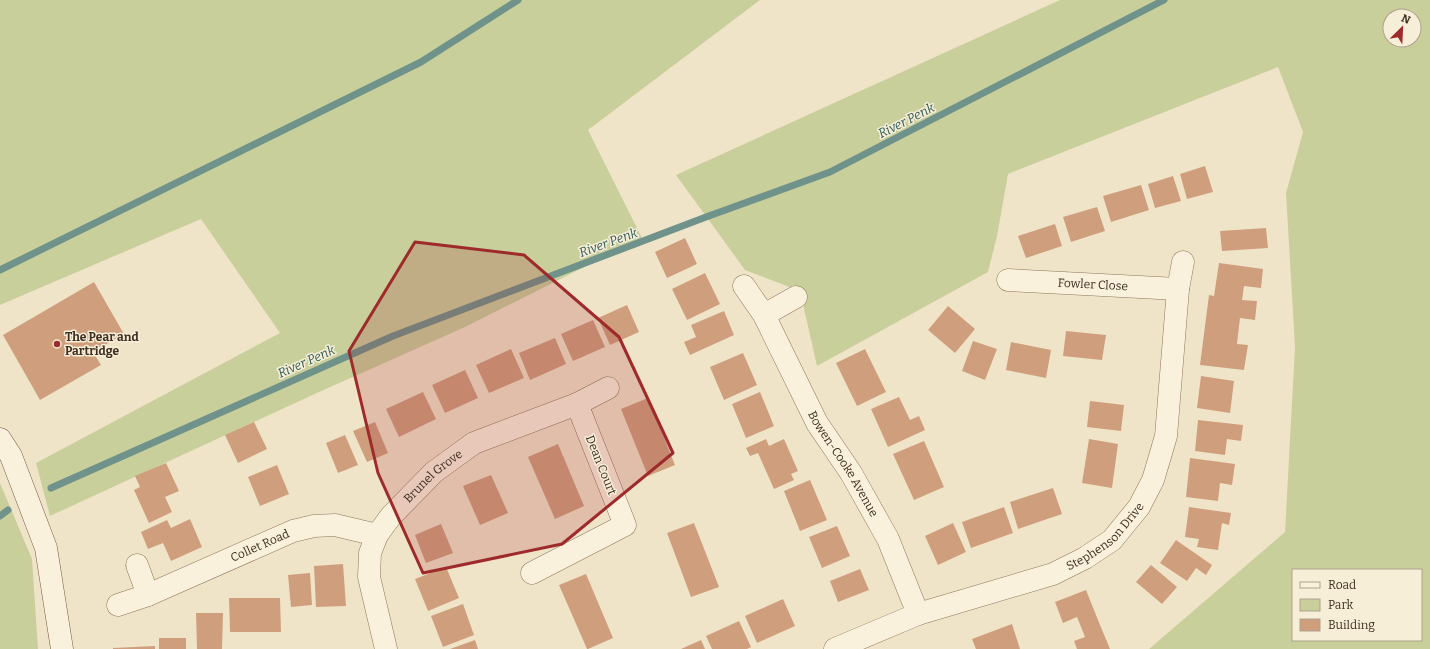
<svg xmlns="http://www.w3.org/2000/svg" width="1430" height="649" viewBox="0 0 1430 649" font-family="Bitter,serif">
<style>
.green{fill:#c9cf9b;fill-rule:evenodd}
.lines{fill:none;stroke-linecap:round;stroke-linejoin:round}
.stream{stroke:#6f938a;stroke-width:7}
.building{fill:#cf9f7d}
.street-casing{stroke:#8d765c;stroke-width:23}
.secondary-casing{stroke:#6f573f;stroke-width:23}
.street{stroke:#faf1dc;stroke-width:22}
.secondary{stroke:#faf1dc;stroke-width:22}
.marked{fill:#9e2a2b;fill-opacity:0.2;stroke:#9e2a2b;stroke-width:3;stroke-linejoin:round}
.poi-dot{fill:#9e2a2b;stroke:#f7eed8;stroke-width:1.5}
.labels{text-anchor:middle;stroke-width:3;stroke-linejoin:round;paint-order:stroke}
.street-label{font-size:12px;fill:#3d2e20;stroke:#f7eed8}
.poi-label{font-size:12px;font-weight:bold;fill:#3d2e20;stroke:#f7eed8;text-anchor:start}
.water-label{font-size:13px;font-style:italic;fill:#2f5d5a;stroke:#f7eed8}
</style>
<rect width="100%" height="100%" fill="#f0e4c8"/>
<path class="green" d="M0,0H760L588,130L642,238L465,327L319,392L50,516L36,463L280,333L201,219L0,305Z
M1060,0H1430V649H1149L1285,532L1295,347L1286,193L1303,132L1278,67L1008,174L997,236L988,272L817,366L800,291L745,270L676,175ZM1390,16H1414V40H1390ZM1293,570H1421V640H1293Z
M0,483L32,559L38,649H0Z"/>
<g class="lines">
<path class="stream" d="M0,270L421,62L518,0
M51,488L393,336L706,217L830,172L1164,0
M0,516L8,510"/>
</g>
<path class="building" d="M1205,166L1213,192L1187,199L1180,174Z
M1173,176L1181,201L1155,208L1148,184Z
M1141,185L1149,210L1111,222L1103,196Z
M1097,207L1105,231L1071,242L1063,217Z
M1055,224L1062,246L1026,258L1018,236Z
M1266,228L1268,248L1222,251L1220,231Z
M685,238L697,264L667,278L655,252Z
M1219,263L1263,269L1261,288L1244,286L1242,300L1257,301L1255,320L1240,318L1237,344L1248,345L1244,370L1200,365L1209,295L1214,296Z
M705,273L720,304L687,320L672,289Z
M94,282L124,334L93,352L101,365L40,400L3,335Z
M627,305L639,332L610,345L598,318Z
M948,306L975,329L955,353L928,330Z
M724,311L734,335L690,355L684,342L696,337L691,325Z
M593,320L605,347L573,361L561,334Z
M1066,331L1106,335L1102,360L1063,356Z
M555,338L566,364L530,380L519,353Z
M973,341L997,349L985,380L962,371Z
M1011,342L1051,350L1046,378L1006,370Z
M511,349L524,378L489,393L476,365Z
M865,349L886,392L857,406L836,363Z
M743,353L757,385L724,400L710,367Z
M465,370L478,398L445,413L432,385Z
M1201,376L1234,381L1230,413L1197,408Z
M423,392L436,419L399,437L386,409Z
M760,392L774,426L746,438L732,404Z
M899,397L910,420L919,416L925,430L888,447L871,409Z
M648,398L675,465L648,476L621,409Z
M1090,401L1124,405L1121,431L1087,427Z
M1198,420L1243,425L1241,441L1227,439L1225,455L1195,451Z
M254,422L267,449L238,463L225,435Z
M375,422L388,453L367,462L353,431Z
M345,435L358,465L338,473L326,443Z
M766,439L769,446L784,439L798,471L791,474L794,480L774,489L758,453L750,456L746,448Z
M1089,439L1118,444L1112,488L1082,483Z
M924,441L944,487L914,500L893,454Z
M558,444L584,506L555,519L528,457Z
M1190,458L1235,464L1232,485L1220,483L1218,501L1186,497Z
M166,463L179,491L165,497L172,512L149,523L134,490L140,487L135,476Z
M277,465L289,494L260,506L248,477Z
M491,475L508,513L480,525L463,486Z
M810,480L827,520L800,531L784,491Z
M1053,488L1062,514L1018,529L1010,502Z
M1004,507L1013,533L971,548L962,522Z
M1189,507L1231,513L1229,525L1222,523L1218,550L1197,547L1199,539L1185,537Z
M190,519L202,547L171,561L163,543L148,549L141,532L167,520L171,528Z
M694,523L719,587L691,597L667,533Z
M953,523L966,552L938,565L925,536Z
M441,524L453,553L426,563L415,535Z
M837,526L850,556L822,568L809,537Z
M1176,540L1212,565L1206,575L1196,568L1187,581L1160,563Z
M343,564L346,606L316,607L314,566Z
M1151,565L1177,587L1162,604L1136,582Z
M446,567L459,598L428,611L415,579Z
M860,569L869,590L838,602L830,581Z
M310,573L312,605L291,607L288,575Z
M586,574L613,638L588,649H587L559,585Z
M1086,590L1098,620L1110,649H1077L1074,641L1085,637L1077,617L1063,623L1055,602Z
M229,598H280L281,632H230Z
M783,599L795,626L757,643L745,616Z
M463,604L474,635L443,647L431,616Z
M196,613H223L222,649H197Z
M739,621L751,647L747,649H712L706,636Z
M1012,624L1020,649H976L972,639Z
M159,638H186V649H159Z
M475,640L478,649H450Z
M701,640L705,649H681Z
M155,646V649H113V648Z"/>
<g class="lines">
<defs>
<g id="street">
<path id="s1" d="M1008,280L1178,289"/>
<path id="s2" d="M744,286L764,315L817,423L851,473L888,539L918,614"/>
<path d="M764,315L796,297"/>
<path d="M137,565L148,595"/>
<path d="M532,573L625,525L577,404"/>
<path id="s3" d="M118,605L148,595L293,531L314,526L335,525L377,535"/>
<path id="s4" d="M386,649L369,577L370,553L377,535L391,516L434,472L474,443L577,404L608,388"/>
<path id="s5" d="M835,649L918,614L1053,574L1085,558L1112,540L1139,507L1153,480L1166,436L1178,289L1183,262"/>
</g>
<path id="secondary" d="M0,439L11,456L46,548L62,649"/>
</defs>
<use href="#street" class="street-casing"/>
<use href="#secondary" class="secondary-casing"/>
<use href="#street" class="street"/>
<use href="#secondary" class="secondary"/>
</g>
<path class="marked" d="M415,242L524,255L619,337L673,453L562,544L423,573L378,473L349,351Z"/>
<circle class="poi-dot" cx="57" cy="344" r="4"/>
<g class="labels">
<g class="street-label">
<text dy="4" stroke="none"><textPath href="#s1" startOffset="85">Fowler Close</textPath></text>
<text dy="4" stroke="none"><textPath href="#s2" startOffset="204">Bowen-Cooke Avenue</textPath></text>
<text transform="translate(601 465) rotate(68)" y="4">Dean Court</text>
<text dy="4" stroke="none"><textPath href="#s4" startOffset="199">Brunel Grove</textPath></text>
<text dy="4" stroke="none"><textPath href="#s5" startOffset="296">Stephenson Drive</textPath></text>
<text dy="4" stroke="none"><textPath href="#s3" startOffset="154">Collet Road</textPath></text>
</g>
<g class="poi-label">
<text x="65" y="341">The Pear and<tspan x="65" dy="14">Partridge</tspan></text>
</g>
<g class="water-label">
<text transform="translate(906 120) rotate(-27)" y="5">River Penk</text>
<text transform="translate(608 242) rotate(-20)" y="5">River Penk</text>
<text transform="translate(306 361) rotate(-24)" y="5">River Penk</text>
</g>
</g>
<rect x="1292" y="569" width="130" height="72" fill="#f7eed8" stroke="#ada18e"/>
<rect x="1300" y="582" width="20" height="6" fill="#faf1dc" stroke="#ada18e"/>
<text x="1328" y="589" font-size="12" fill="#3d2e20">Road</text>
<rect x="1300" y="599" width="20" height="12" fill="#c9cf9b" stroke="#ada18e"/>
<text x="1328" y="609" font-size="12" fill="#3d2e20">Park</text>
<rect x="1300" y="619" width="20" height="12" fill="#cf9f7d" stroke="#ada18e"/>
<text x="1328" y="629" font-size="12" fill="#3d2e20">Building</text>
<g transform="translate(1402 28) rotate(24)"><circle r="19" fill="#f7eed8" stroke="#ada18e"/>
<path d="M0-3L7 15L0 10L-7 15Z" fill="#9e2a2b"/>
<text y="-6" font-size="11" font-weight="bold" text-anchor="middle" fill="#3d2e20">N</text>
</g>
</svg>
